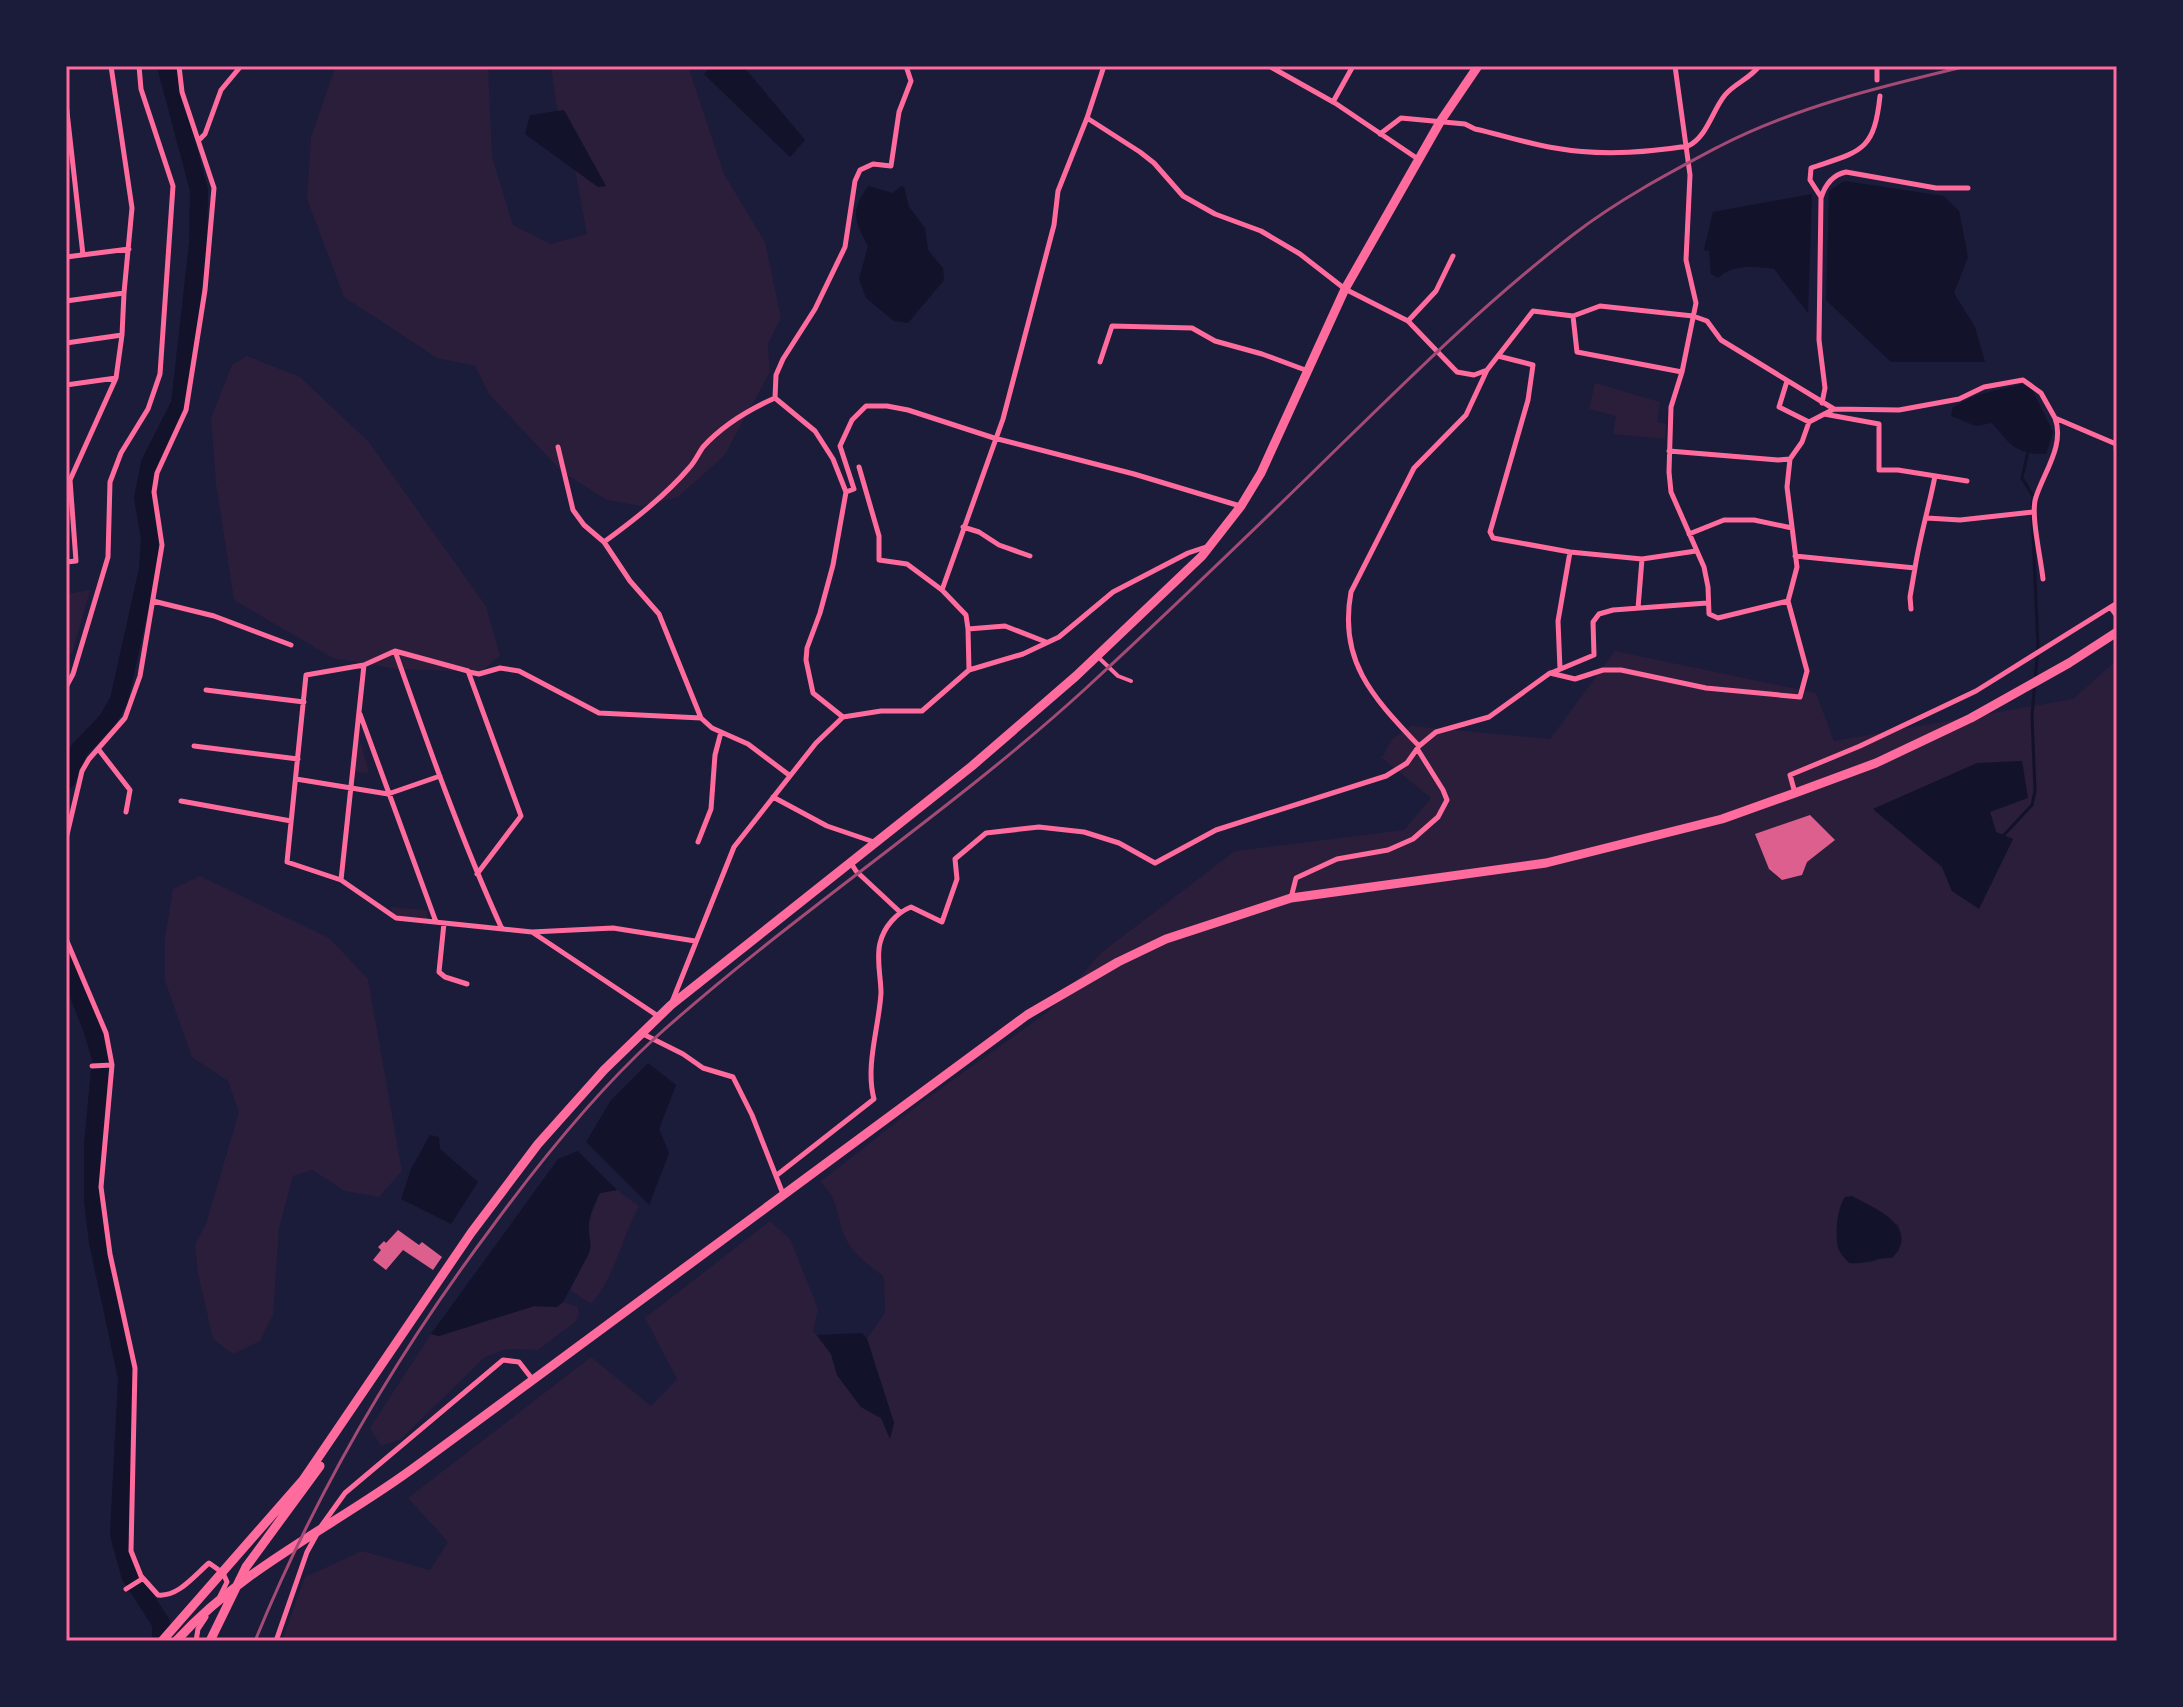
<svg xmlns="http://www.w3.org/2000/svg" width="2183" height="1707" viewBox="0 0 2183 1707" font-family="Bitter,serif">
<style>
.green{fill:#2a1e3b;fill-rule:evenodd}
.water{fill:#12122b}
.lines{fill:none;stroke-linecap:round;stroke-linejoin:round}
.stream{stroke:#12122b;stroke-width:3}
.river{stroke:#12122b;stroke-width:18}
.building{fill:#dd5f8e}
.pedestrian{stroke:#ff6b9d;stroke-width:4}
.minor{stroke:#ff6b9d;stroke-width:5}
.trunk{stroke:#ff6b9d;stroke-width:9}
.rail{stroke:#a44b75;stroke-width:3}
.neatline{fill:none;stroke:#ff6b9d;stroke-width:3}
</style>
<rect width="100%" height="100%" fill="#1b1b3a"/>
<path class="green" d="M336,66H488L492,157L513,225L551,244L587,234L574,164L556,103L551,66H688L724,174L765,242L781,318L768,344L770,372L724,456L678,497L641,506L607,500L562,472L489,394L475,366L437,358L344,297L307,199L311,137Z
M247,356L300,377L369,442L486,606L500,655L481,672L397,669L333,658L234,600L216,484L211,418L232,365Z
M1595,383L1660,402L1657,422L1666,424L1665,439L1613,434L1616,416L1589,409Z
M90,590L72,654L66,655V594Z
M1615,651L1816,693L1834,741L2073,699L2117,660V1641H282L305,1577L362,1551L430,1570L448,1542L408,1498L591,1357L651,1406L677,1379L645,1318L770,1221L790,1239L818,1309L813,1331L831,1354L837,1375L861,1407L881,1418L890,1437L894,1423L867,1339L885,1313L884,1277C873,1268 858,1258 850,1246C834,1222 844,1204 820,1182L922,1102L1049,1011L1102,952L1235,851L1404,830L1431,798L1382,758L1392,739L1411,726L1550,739ZM2022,761L1990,812L1996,832L2013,839L1979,908L1952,891L1942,867ZM1898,1224L1901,1236L1898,1252L1869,1263L1837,1246L1838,1234Z
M359,736L369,773L355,772Z
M200,876L329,938L368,979L402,1171L379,1197L345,1191L312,1170L293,1176L279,1228L273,1315L260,1341L233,1354L213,1339L198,1273L195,1244L206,1224L239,1112L228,1081L192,1057L165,981V938L173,889Z
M390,907L427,910V919L396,918Z
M617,1190L639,1206C621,1239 616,1275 591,1304L570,1290L589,1253L591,1246L588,1223L600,1193Z
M563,1302L578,1307L579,1315L575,1322L538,1350L507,1349L485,1357L401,1439L381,1446L370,1428L431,1334L439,1336L534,1306L557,1307Z"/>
<path class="water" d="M712,66H743L805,140L790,157L704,74Z
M564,110L606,186L598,187L525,134L530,115Z
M1844,181L1944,196L1959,211L1968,257L1954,293L1975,327L1985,362H1891L1826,300L1829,191Z
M868,186L893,193L901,186L904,187L909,207L925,228L928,250L943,268L944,280L908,323L894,321L866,298L859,279L868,246C854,219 850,213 868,186Z
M1812,194L1808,313L1774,269C1755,266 1733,264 1718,278L1711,274L1709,251L1704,250L1713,212Z
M2022,384L2032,389L2053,432L2046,454C2015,454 2011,445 1992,423L1976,426L1951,416L1953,407L1977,395Z
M2022,761L2028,798L1990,812L1996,832L2013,839L1979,909L1952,891L1942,867L1873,809L1977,763Z
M648,1063L676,1085L659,1129L669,1153L649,1205L586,1142L611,1100Z
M430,1135L439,1137L440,1149L478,1182L451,1224L401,1199L411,1169Z
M578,1151L617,1190L600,1193C595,1202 589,1215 589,1226C588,1236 592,1243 589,1253L563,1302L557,1307L534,1306L439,1336L431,1334L558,1159Z
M1852,1196C1874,1208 1922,1227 1892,1258C1876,1257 1865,1265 1849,1263C1845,1258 1839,1253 1838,1247C1835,1234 1837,1208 1845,1197Z
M862,1333L867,1339L894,1423L890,1439L881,1418L861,1407L837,1375L831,1354L817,1335Z"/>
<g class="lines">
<path class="stream" d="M2028,452L2022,478L2033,496L2032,505
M2003,836L2032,805L2035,791L2032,716L2038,646L2032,512"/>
<path class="river" d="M66,781L79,750L107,721L119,700L148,569L150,538L143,498L150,463L180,404L198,244L199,190L166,66
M66,963L92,1028L101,1059L93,1145V1201L98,1242L127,1378L119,1534L130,1575L161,1623V1641"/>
</g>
<path class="building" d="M1810,815L1835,840L1807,862L1802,875L1782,880L1769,869L1755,834Z
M398,1230L419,1245L422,1242L442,1257L433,1270L403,1250L386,1270L373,1260L381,1250L378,1247L384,1241L386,1243Z"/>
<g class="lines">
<path class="pedestrian" d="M1098,657L1118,676L1131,681"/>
<path class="minor" d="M111,66L132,208L124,293
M1269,66L1335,103L1418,159
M1675,66L1690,175L1686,260L1696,303L1682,372L1671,407L1669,472L1671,492L1704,567L1708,587L1709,614L1718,618L1788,601
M1877,66V80
M1333,102L1353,66
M66,103L83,255
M1087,118L1140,152L1154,163L1183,196L1215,214L1261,231L1300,254L1345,289L1408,321L1457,372L1474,375L1487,370
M1380,134L1401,118L1465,124L1475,129C1502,135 1529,144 1555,148C1599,156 1644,153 1688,146C1707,137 1712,111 1725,95C1735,83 1751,78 1759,66
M199,140L205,134L221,90L241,66
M1821,197L1810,180L1811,168C1861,151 1874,152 1880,96
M66,257L129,249
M66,301L124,293L122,335L66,343
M1573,316L1577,352L1682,372
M1408,321L1436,291L1453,256
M1498,356L1533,365L1528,400L1490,532L1493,538L1570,552L1642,559L1696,551
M1100,362L1112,326L1192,328L1215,341L1262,354L1308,371
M1787,381L1779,407L1809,422
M66,385L116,378
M1822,403L1825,388L1819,340L1821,198C1825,185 1832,175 1846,172L1936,188H1968
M1824,414L1879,424V470H1898L1967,481
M558,447L573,510L584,525L604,542L630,581L659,614L701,718L712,728L748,744L789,775
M1669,451L1778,460L1790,459
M859,467L879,536V560L907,564L942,590
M846,492L854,489L840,446L852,420L866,406H887L908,410L994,438L1134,474L1240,506
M1927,518L1960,520L2033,512
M963,527L979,532L999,545L1030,556
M1689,534L1724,520H1754L1792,528
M604,542C634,520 665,496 689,468C695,462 698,454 703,447C723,425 748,410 775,398
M1795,556L1915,568C1920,536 1929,507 1935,476
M66,562L76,561L70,480L116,378L122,335
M2043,579C2041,559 2030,513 2036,497C2044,472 2065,445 2055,418
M153,601L214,616L291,645
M1638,608L1642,559
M2111,608L2117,616
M1911,609L1910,597L1915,568
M968,629L969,670
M1046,642L1005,626L968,629L966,615L942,590L1003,419L1054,225L1058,191L1087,118L1104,66
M395,651C428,745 461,839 502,929
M1560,669L1558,621L1570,552
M469,672L479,674L500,668L519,671L599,713L701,718
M1551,673L1594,655L1593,622L1599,614L1613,610L1707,603
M66,687L73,674L108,557L110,482L121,453L148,409L160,374L173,186L141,89L139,66
M206,690L304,702
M360,714L436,922
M843,717L813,693L806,660L807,648L820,613L833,565L846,492L833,459L815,431L775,398L776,375L783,359L815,309L845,247L855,181L860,170L873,164L891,166L899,112L911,81L906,66
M194,746L298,759
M1419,746C1374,698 1338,662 1351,592L1414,468L1466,415L1487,370L1533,311L1573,316L1600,306L1693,316L1707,321L1721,340L1834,409
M99,750L130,790L126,812
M296,779L388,794L440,776
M1795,793L1790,775L1860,746L1976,691L2117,603
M773,797L827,826L874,842
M181,801L291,821
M66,839L82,771L89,759L125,718L140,676L162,545L154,492L157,473L186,410L205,290L214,188L182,92L179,66
M698,842L711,809L715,755L721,732
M851,863L856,871L900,912
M477,874L521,816L468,671L395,651L364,665L306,675L287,862L341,880L396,918L532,932
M341,880L364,665
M1291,898L1296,878L1337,859L1388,850L1413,839L1438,817L1447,800L1443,790L1418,750
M444,923L439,972L445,977L467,984
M66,939L106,1033L112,1065L101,1187L110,1254L135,1368L131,1551L141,1576L158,1595C178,1597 194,1576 209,1563L223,1573L227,1582L220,1596
M672,1002L734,847L816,743L843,717L881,711H922L969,670L1023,654L1059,637L1113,592L1188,553L1206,547
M658,1016L532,932L613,928L695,941
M641,1033L683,1054L703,1068L733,1077L752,1115L783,1194
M92,1066L112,1065
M777,1175L874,1099C865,1066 879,1027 881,993C881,977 876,959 880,943C884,927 896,913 911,907L942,922L957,879L955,859L986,833L1039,827L1084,832L1119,843L1155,863L1216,830L1386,776L1407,763L1419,746L1436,732L1489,717L1550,673L1575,679L1603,670H1621L1706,688L1800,697L1807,671L1788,601L1797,567L1787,487L1790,459L1802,442L1809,422L1834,409L1899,410L1959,399L1984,387L2023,380L2041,393L2055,418L2116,444L2117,460
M322,1525L345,1493L503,1360L519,1362L533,1380
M126,1589L142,1579
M196,1641L198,1629L206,1617
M276,1641L307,1552L317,1534"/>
<path class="trunk" d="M162,1641L303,1480L471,1233L538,1144L604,1070L671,1005L972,766L1076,676L1202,556L1241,506L1261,473L1345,289L1440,122L1478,66
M176,1641C248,1563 336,1526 419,1464C622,1314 825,1165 1027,1015L1118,962L1166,939L1291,898L1546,863L1722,819L1795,793L1876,763L1971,718L2069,663L2117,632
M210,1641L246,1567L320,1466"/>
<path class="rail" d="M255,1641C316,1492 396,1355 492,1227C541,1160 595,1093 656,1037C793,914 948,814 1084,690C1160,620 1235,548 1309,476C1394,393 1480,306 1574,234C1618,200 1669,173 1718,147C1795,107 1883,86 1967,66"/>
</g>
<rect width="2183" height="1707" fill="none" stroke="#1b1b3a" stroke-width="136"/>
<rect x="68" y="68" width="2047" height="1571" class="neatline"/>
</svg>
